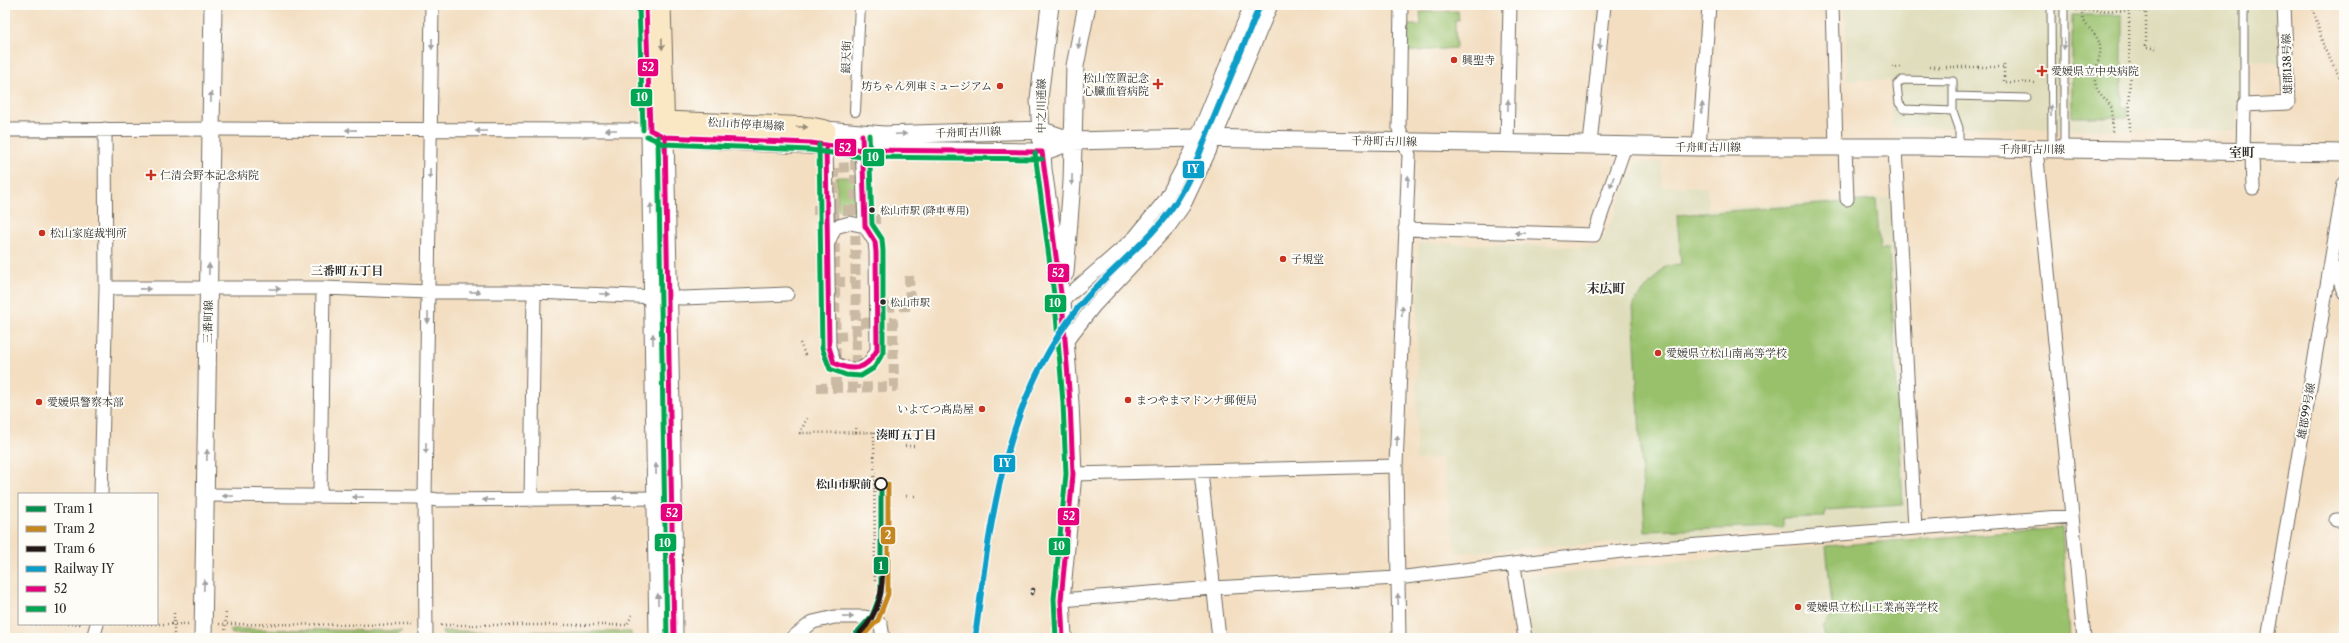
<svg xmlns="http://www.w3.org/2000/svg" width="2349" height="643" viewBox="0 0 2349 643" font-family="'Libre Caslon Text','Noto Serif JP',serif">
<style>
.built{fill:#dfddbb}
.green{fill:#99c16c;stroke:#62764c}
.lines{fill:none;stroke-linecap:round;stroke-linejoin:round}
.pedestrian-tunnel{stroke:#cbbaa3;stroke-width:10;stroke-dasharray:10 5;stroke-linecap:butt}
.service-casing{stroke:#716a60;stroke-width:9}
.pedestrian-casing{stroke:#716a60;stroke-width:12}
.minor-casing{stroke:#716a60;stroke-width:15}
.tertiary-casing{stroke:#716a60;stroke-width:19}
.secondary-casing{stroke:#716a60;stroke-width:21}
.path{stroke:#716a60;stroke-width:2.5;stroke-dasharray:1 3;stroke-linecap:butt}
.service{stroke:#fff;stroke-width:7}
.pedestrian{stroke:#fff;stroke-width:10}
.minor{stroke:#fff;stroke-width:13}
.tertiary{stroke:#fff;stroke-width:17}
.secondary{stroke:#fae7c3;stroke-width:19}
.tram{stroke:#2b2b2b;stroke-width:1}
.rail-casing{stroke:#2b2b2b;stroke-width:4.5}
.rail{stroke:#fdfcf7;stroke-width:3;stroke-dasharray:9;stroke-linecap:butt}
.bus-1-casing{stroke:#fdfcf7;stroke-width:8}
.bus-2-casing{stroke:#fdfcf7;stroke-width:8}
.bus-1{stroke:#e5007d;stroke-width:5}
.bus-2{stroke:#00a651;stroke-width:5}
.rail-1-casing{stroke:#fdfcf7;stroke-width:9}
.rail-1{stroke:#099dc9;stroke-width:6}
.tram-1-casing{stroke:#fdfcf7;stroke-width:8}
.tram-2-casing{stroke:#fdfcf7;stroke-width:8}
.tram-3-casing{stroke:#fdfcf7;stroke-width:8}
.tram-1{stroke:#008f4d;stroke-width:5}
.tram-2{stroke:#c6861f;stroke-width:5}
.tram-3{stroke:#221815;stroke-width:5}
.oneway{fill:#a0a0a0}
.oneway2{fill:#928977}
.poi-dot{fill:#c8321e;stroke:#fdfcf7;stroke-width:1.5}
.bus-dot{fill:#2b2b2b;stroke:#fdfcf7;stroke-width:1.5}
.stop-dot{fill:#fdfcf7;stroke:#2b2b2b;stroke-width:2}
.labels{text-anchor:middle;stroke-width:4;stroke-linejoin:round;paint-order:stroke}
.bus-label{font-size:10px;fill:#2b2b2b;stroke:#fdfcf7;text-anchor:start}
.street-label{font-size:11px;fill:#2b2b2b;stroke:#fdfcf7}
.poi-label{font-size:11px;fill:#2b2b2b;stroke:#fdfcf7;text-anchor:start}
.stop-label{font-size:11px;font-weight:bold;fill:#2b2b2b;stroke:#fdfcf7;text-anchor:end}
.neighbourhood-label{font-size:12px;font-weight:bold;fill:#2b2b2b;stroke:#fdfcf7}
.quarter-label{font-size:13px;font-weight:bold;fill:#2b2b2b;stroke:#fdfcf7}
.line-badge{stroke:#fdfcf7;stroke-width:1.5}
.badge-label{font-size:11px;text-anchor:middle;font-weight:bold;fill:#fff}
</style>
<rect width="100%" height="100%" fill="#fdfcf7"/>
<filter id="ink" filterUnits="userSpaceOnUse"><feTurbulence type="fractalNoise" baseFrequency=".025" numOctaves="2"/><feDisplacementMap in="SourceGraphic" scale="8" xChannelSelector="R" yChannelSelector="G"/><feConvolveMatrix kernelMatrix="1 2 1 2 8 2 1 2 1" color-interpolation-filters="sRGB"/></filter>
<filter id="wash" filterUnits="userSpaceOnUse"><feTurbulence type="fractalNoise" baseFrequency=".012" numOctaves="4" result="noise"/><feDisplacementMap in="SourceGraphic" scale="16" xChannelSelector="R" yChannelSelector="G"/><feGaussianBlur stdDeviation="0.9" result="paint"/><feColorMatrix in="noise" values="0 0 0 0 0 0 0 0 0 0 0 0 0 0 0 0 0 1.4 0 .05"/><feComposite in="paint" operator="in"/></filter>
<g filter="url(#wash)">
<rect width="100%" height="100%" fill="#f3dec1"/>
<path class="built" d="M1845,5H2280L2282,63L2238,60L2237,131L1892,127L1890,80H1847Z
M1637,162H1662V186L1708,187V209L1893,197L1907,523L1456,553L1442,458L1416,460L1418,243L1600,247Z
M2062,528L2069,638H1532L1524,577L1826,546Z"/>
<path class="green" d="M1458,11L1459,20H1455L1456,48L1405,52L1404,25H1421L1420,12Z
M2072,15H2122V107H2127V117H2072Z
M836,177H856V206L851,212L837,210Z
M1876,200L1880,249H1889L1903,505L1825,510V517L1783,518V527L1645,531L1633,304L1665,266L1681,264L1677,215Z
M2062,528L2069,638H1825L1823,627L1833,614L1826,546Z
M233,629L401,631L402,632L397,635L232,634L230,630Z
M444,631L631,632V637L443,635L442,632Z"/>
</g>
<g filter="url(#ink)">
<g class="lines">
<path class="pedestrian-tunnel" d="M855,145L856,389
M813,210H855
M859,220L880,219
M835,282H856
M874,311V307L910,306L909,275
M836,336L856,335
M817,388L894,387L893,322L856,323
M836,388L834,168L855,167"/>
<defs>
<path id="service" d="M2051,5L2052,149
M1953,96L2027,98
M2244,105V5
M1953,111L1904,109L1899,103L1897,85L1902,80L1953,81V111L1959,128V148
M2064,149V5"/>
<path id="pedestrian" d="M855,111L860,5"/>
<path id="minor" d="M1832,5L1836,147
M5,130C220,128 435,130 650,130
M826,137L829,347L834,363C855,373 866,373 877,350L876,252L875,242L865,226L850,223L835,227L827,245
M862,141L865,226
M1507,144L1510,5
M1590,144L1604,5
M1699,147L1709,5
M1845,147L1847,199
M1895,148L1915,528
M2036,149L2084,638
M2243,153L2244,105L2288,103L2284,5
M2252,153L2253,188
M1405,229L1594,235L1625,146
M2331,264L2338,275L2344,293
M106,288H323L429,292H534L683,298L787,294
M1062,301L1134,238L1165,200L1191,152L1251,5
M1065,343L1094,306L1170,225L1184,205L1209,152L1271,5
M1201,472L1219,638
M1073,474L1396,466
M101,494L106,288L105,129
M206,495L417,497L438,500L657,498
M320,496L323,288
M531,500L534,292
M2336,520H2344
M1514,566L1525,638
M1061,600L1213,588L1397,578L1622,551L2072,516
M93,638L97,624
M426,638L425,498L432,5
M792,638L813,622L835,617H863L874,619L881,625L883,638
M1399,638L1396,466L1409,155L1399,129L1401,5
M2268,638L2344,184"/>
<path id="tertiary" d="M1050,5L1039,99L1043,169L1062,301L1070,403L1073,474L1061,600L1063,638
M650,130L658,638
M826,130L884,135L1040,130L1073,141
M665,137L673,498L674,638
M826,145L862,150L1042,152L1073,141L1196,138L1699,147H1921L2344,153
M1065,273L1072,182L1075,66L1087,5
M203,638L213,5"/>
<path id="secondary" d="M646,5L650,130
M661,5L665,134
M650,130L665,121L811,127L826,130
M650,130L665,137L826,145"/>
</defs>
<use href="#service" class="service-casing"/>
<use href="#pedestrian" class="pedestrian-casing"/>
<use href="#minor" class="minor-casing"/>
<use href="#tertiary" class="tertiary-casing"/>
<use href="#secondary" class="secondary-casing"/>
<path class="path" d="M2312,5L2324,48L2344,85
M2076,10L2146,11V48H2156
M2082,10C2081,26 2094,29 2099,42C2104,55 2093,68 2095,81C2096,94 2106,97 2111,107C2114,115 2112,125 2112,132
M2129,10L2130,134
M2004,64V82L2038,83
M1892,67H1901
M1930,67H2004
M800,343L806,357
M807,418L800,433L905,432
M874,432L875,582
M856,433V427
M905,446H916
M906,496H917
M31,624H82
M111,624H188
M219,624L412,625
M441,625H627L632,615
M174,638V613
M225,638L226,610"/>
<use href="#service" class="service"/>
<use href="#pedestrian" class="pedestrian"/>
<use href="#minor" class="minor"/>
<use href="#tertiary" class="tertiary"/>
<use href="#secondary" class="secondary"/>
<path class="tram" d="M890,539V560"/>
<defs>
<path id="rail" d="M1032,593L1033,590"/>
</defs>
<use href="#rail" class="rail-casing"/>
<use href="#rail" class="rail"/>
<defs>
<path id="bus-1" d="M646,5L650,130
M650,130L665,137L811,143L862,150L1042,152
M665,137L674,638
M826,145L829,347L834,363C854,372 866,370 877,350L876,252L875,242L865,226L862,135
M1042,152L1062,301L1070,403L1073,474L1061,600L1063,638"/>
<path id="bus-2" d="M639,5L643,130
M647,136L664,144L810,150L862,157L1042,159
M658,137L667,638
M819,145L822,348L830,369L846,375L861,376L874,368L883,353V251L882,239L872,224L869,135
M1035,153L1055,302L1063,403L1066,474L1054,599L1056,638"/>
</defs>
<use href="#bus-1" class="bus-1-casing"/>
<use href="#bus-2" class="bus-2-casing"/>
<use href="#bus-1" class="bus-1"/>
<use href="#bus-2" class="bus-2"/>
<defs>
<path id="rail-1" d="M975,638C990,523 1003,404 1077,309C1107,270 1150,243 1176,202C1191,179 1200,152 1210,127C1227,86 1243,46 1260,5"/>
</defs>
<use href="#rail-1" class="rail-1-casing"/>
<use href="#rail-1" class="rail-1"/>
<defs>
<path id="tram-1" d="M852,638L872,616L881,593V484"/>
<path id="tram-2" d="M861,638L878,620L888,594V484"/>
<path id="tram-3" d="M860,633C881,612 883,588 883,560"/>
</defs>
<use href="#tram-1" class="tram-1-casing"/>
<use href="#tram-2" class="tram-2-casing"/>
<use href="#tram-3" class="tram-3-casing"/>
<use href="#tram-1" class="tram-1"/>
<use href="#tram-2" class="tram-2"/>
<use href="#tram-3" class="tram-3"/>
</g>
<defs><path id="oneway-solid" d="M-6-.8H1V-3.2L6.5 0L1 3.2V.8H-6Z"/></defs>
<g class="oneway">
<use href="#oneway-solid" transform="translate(1079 43) rotate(98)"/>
<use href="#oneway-solid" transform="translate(432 44) rotate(91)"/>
<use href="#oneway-solid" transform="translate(1600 44) rotate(96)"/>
<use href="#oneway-solid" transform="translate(2064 44) rotate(90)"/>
<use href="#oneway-solid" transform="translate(211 97) rotate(-89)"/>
<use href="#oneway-solid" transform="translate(1508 105) rotate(-89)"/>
<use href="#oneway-solid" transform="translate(1702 108) rotate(-86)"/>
<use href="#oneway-solid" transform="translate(2051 110) rotate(-90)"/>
<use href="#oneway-solid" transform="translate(351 130) rotate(-179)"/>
<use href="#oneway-solid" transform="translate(611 130) rotate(180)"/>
<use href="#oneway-solid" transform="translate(481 131) rotate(180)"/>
<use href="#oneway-solid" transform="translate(901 134) rotate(-3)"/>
<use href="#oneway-solid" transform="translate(430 174) rotate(91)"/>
<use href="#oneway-solid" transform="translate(1072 180) rotate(91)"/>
<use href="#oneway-solid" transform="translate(1408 181) rotate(-87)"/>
<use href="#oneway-solid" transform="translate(1612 182) rotate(109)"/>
<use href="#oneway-solid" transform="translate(651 209) rotate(-91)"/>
<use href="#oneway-solid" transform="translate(1520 233) rotate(-178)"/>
<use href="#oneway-solid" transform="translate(209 269) rotate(-89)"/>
<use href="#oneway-solid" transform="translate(145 289) rotate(1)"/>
<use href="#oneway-solid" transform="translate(275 289)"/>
<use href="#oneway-solid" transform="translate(475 292)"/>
<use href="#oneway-solid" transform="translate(605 294) rotate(2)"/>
<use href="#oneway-solid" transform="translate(1402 311) rotate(-88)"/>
<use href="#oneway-solid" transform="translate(428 318) rotate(91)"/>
<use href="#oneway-solid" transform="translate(653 339) rotate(-91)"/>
<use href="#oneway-solid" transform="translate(1397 441) rotate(-88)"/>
<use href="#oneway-solid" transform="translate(426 448) rotate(91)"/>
<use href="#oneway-solid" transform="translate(207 455) rotate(-89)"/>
<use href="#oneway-solid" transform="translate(656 469) rotate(-91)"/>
<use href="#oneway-solid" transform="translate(228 496) rotate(-180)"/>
<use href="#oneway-solid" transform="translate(358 497) rotate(-180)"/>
<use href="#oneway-solid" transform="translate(618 498) rotate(179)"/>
<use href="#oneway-solid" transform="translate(488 500) rotate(179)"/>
<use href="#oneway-solid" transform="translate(204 585) rotate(-88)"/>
<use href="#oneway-solid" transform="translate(658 599) rotate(-91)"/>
<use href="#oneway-solid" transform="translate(1398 599) rotate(-92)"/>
<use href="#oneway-solid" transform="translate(848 617) rotate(-1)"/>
</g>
<g class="oneway2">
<use href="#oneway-solid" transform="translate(662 44) rotate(88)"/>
<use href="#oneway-solid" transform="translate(802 127) rotate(3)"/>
</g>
</g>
<g class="poi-dot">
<circle cx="1454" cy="60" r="4"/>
<path d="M2040 65h4v4h4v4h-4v4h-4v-4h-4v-4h4z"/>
<path d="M1156 78h4v4h4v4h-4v4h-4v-4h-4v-4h4z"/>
<circle cx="1000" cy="86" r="4"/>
<path d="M149 169h4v4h4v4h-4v4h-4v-4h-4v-4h4z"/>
<circle cx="42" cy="233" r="4"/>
<circle cx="1283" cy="259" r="4"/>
<circle cx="1658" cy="353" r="4"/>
<circle cx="1128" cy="400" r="4"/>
<circle cx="39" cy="402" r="4"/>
<circle cx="982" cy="409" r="4"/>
<circle cx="1798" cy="607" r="4"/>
</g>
<g class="bus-dot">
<circle cx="872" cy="210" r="3.5"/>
<circle cx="883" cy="302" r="3.5"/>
</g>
<circle class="stop-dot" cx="881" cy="484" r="6"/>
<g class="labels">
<g class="bus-label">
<text x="880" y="214">松山市駅 (降車専用)</text>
<text x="890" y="306">松山市駅</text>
</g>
<g class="street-label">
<text transform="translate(846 57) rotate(-88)" y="4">銀天街</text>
<text transform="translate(2287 64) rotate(-92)" y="4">雄郡138号線</text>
<text transform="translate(1041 106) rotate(-90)" y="4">中之川通線</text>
<text transform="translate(746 124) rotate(3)" y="4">松山市停車場線</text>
<text transform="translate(968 132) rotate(-2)" y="4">千舟町古川線</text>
<text transform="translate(1384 141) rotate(1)" y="4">千舟町古川線</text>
<text x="1708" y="151">千舟町古川線</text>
<text x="2032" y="153">千舟町古川線</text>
<text transform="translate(208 322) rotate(-89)" y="4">三番町線</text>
<text transform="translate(2306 411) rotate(-80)" y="4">雄郡99号線</text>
</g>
<g class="poi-label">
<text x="1462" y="64">興聖寺</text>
<text x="2051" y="75">愛媛県立中央病院</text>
<text x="1149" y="82" text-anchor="end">松山笠置記念<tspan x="1149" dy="13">心臓血管病院</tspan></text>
<text x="992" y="90" text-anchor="end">坊ちゃん列車ミュージアム</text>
<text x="160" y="179">仁清会野本記念病院</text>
<text x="50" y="237">松山家庭裁判所</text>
<text x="1291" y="263">子規堂</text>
<text x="1666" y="357">愛媛県立松山南高等学校</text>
<text x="1136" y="404">まつやまマドンナ郵便局</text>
<text x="47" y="406">愛媛県警察本部</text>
<text x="974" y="413" text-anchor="end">いよてつ髙島屋</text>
<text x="1806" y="611">愛媛県立松山工業高等学校</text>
</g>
<g class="stop-label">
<text x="871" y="488">松山市駅前</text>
</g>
<g class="neighbourhood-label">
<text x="347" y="275">三番町五丁目</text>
<text x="906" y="439">湊町五丁目</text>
</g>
<g class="quarter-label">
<text x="2242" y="157">室町</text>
<text x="1606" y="293">末広町</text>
</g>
</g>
<g class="line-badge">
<rect x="637" y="58" width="22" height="19" rx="4" fill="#e5007d"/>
<rect x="630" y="88" width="23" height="19" rx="4" fill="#00a651"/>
<rect x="834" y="138" width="23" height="19" rx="4" fill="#e5007d"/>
<rect x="862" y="148" width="23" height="19" rx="4" fill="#00a651"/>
<rect x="1182" y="160" width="23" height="19" rx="4" fill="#099dc9"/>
<rect x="1047" y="263" width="23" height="20" rx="4" fill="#e5007d"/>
<rect x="1044" y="294" width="23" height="19" rx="4" fill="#00a651"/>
<rect x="993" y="454" width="23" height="19" rx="4" fill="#099dc9"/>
<rect x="660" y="503" width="23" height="19" rx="4" fill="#e5007d"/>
<rect x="1057" y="507" width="23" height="19" rx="4" fill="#e5007d"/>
<rect x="880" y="526" width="16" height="19" rx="4" fill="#c6861f"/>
<rect x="654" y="533" width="23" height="19" rx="4" fill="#00a651"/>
<rect x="1048" y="537" width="23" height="19" rx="4" fill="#00a651"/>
<rect x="873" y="556" width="16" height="19" rx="4" fill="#008f4d"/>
</g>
<g class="badge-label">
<text x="648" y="71">52</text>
<text x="642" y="101">10</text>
<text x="845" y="152">52</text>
<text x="873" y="161">10</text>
<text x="1193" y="173">IY</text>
<text x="1058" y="277">52</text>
<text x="1055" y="307">10</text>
<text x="1005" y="467">IY</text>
<text x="672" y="517">52</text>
<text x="1069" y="520">52</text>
<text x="888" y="539">2</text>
<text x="665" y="547">10</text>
<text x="1059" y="550">10</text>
<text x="881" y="570">1</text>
</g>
<rect width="2349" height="643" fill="none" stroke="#fdfcf7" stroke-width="20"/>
<rect x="18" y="493" width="140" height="132" fill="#fdfcf7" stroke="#a9a8a5"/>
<rect x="26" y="506" width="20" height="6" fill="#008f4d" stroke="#a9a8a5"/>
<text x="54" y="513" font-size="12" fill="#2b2b2b">Tram 1</text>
<rect x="26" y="526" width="20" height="6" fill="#c6861f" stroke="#a9a8a5"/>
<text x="54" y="533" font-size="12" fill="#2b2b2b">Tram 2</text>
<rect x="26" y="546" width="20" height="6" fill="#221815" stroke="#a9a8a5"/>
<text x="54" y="553" font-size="12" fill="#2b2b2b">Tram 6</text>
<rect x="26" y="566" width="20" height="6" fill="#099dc9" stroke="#a9a8a5"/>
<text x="54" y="573" font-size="12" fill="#2b2b2b">Railway IY</text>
<rect x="26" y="586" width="20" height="6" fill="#e5007d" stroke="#a9a8a5"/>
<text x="54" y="593" font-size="12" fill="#2b2b2b">52</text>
<rect x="26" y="606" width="20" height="6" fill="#00a651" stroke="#a9a8a5"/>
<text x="54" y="613" font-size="12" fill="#2b2b2b">10</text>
</svg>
